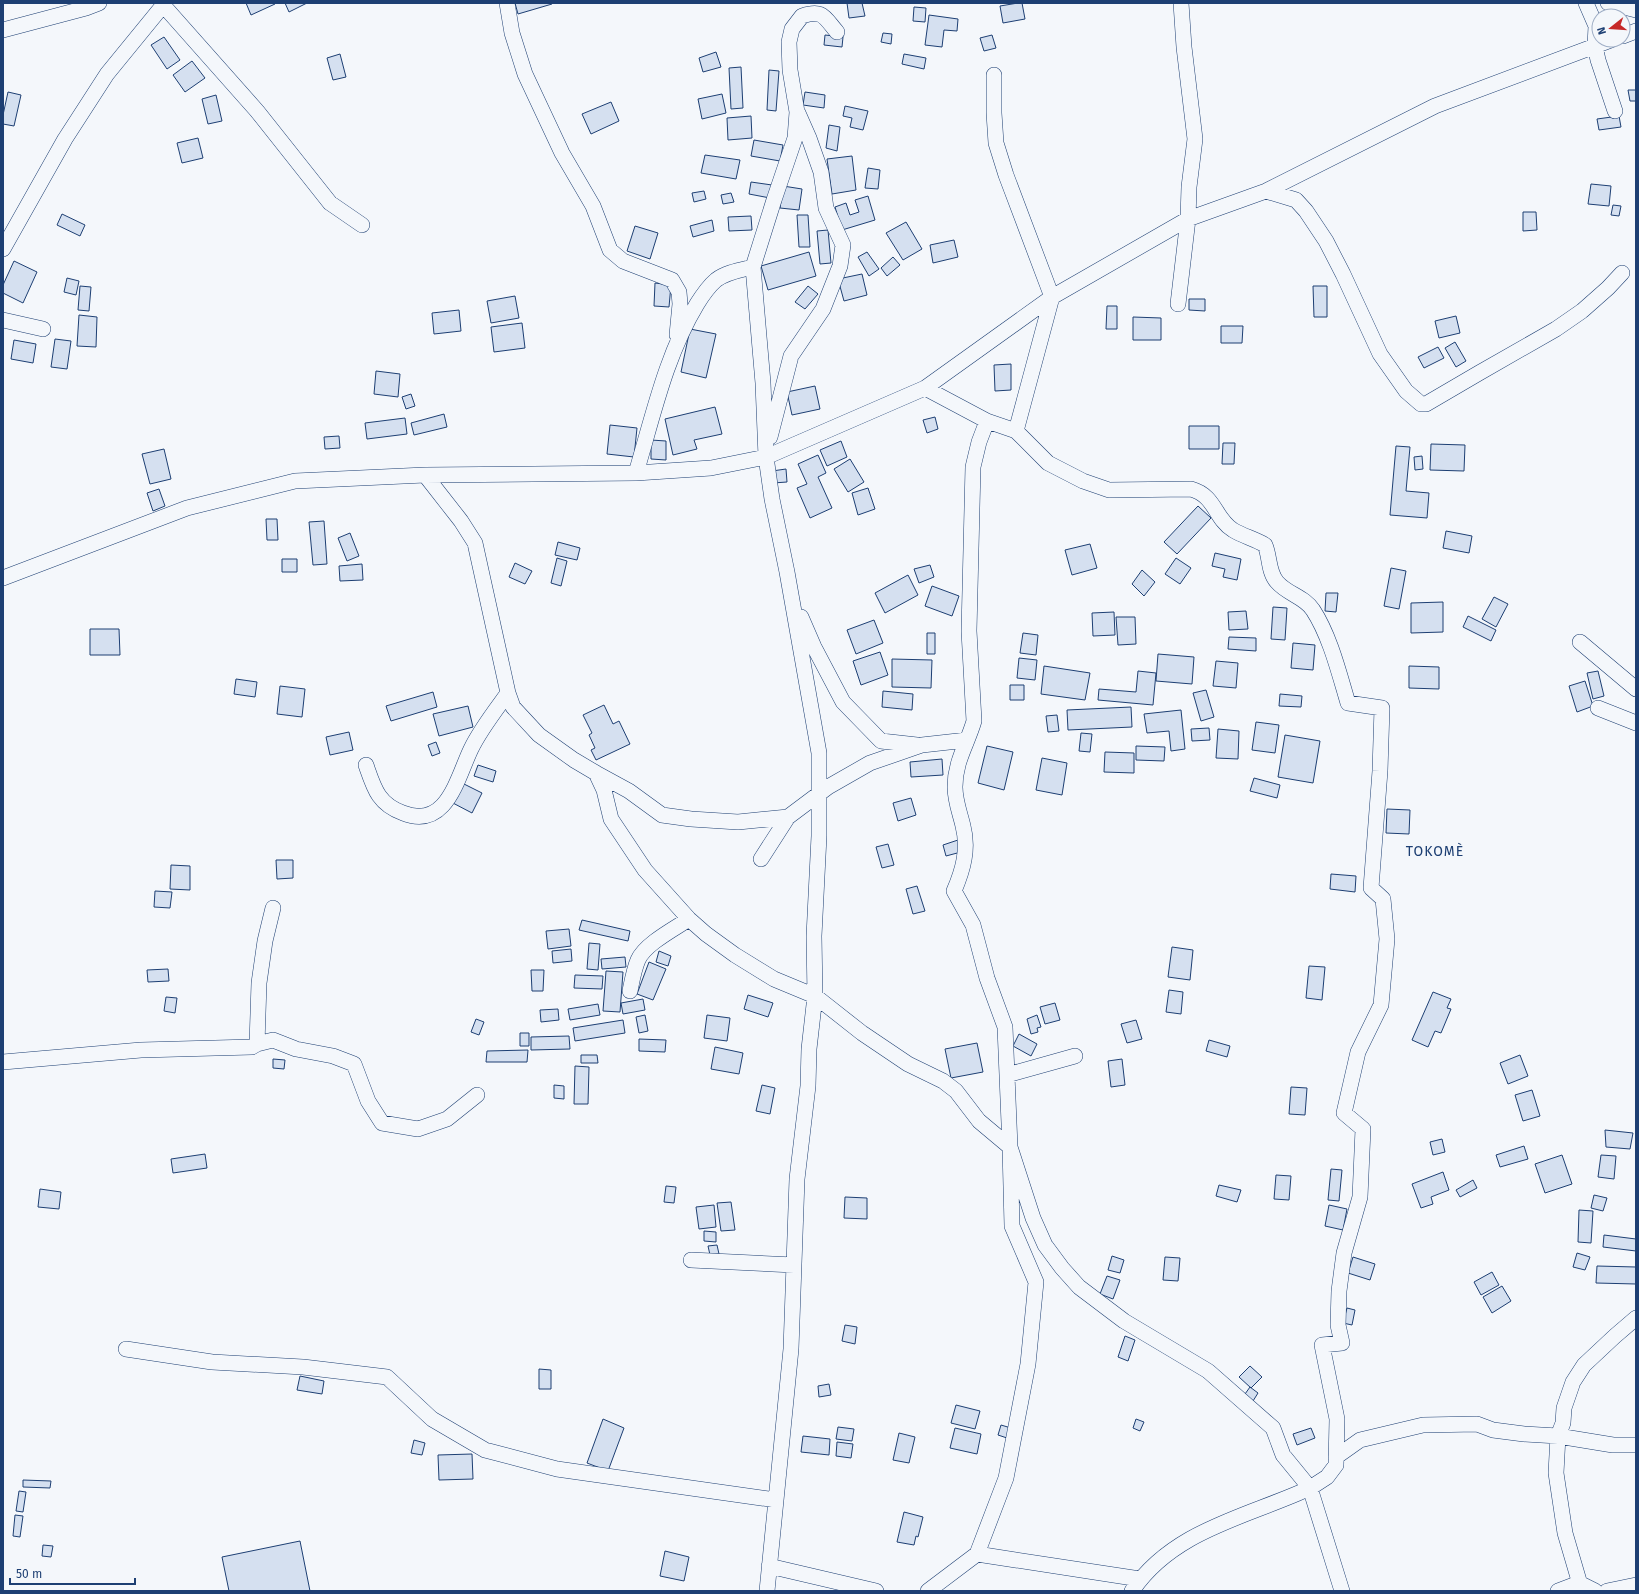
<svg xmlns="http://www.w3.org/2000/svg" width="1639" height="1594" viewBox="0 0 1639 1594" font-family="'Fira Sans',sans-serif">
<style>
.building{fill:#d5e0f0;stroke:#1d3f73}
.lines{fill:none;stroke-linecap:round;stroke-linejoin:round}
.street-casing{stroke:#1d3f73;stroke-width:16}
.street{stroke:#f4f7fb;stroke-width:15}
.labels{text-anchor:middle;stroke-width:3;stroke-linejoin:round;paint-order:stroke}
.quarter-label{font-size:14px;letter-spacing:1px;fill:#1d3f73;stroke:#f4f7fb}
</style>
<rect width="100%" height="100%" fill="#f4f7fb"/>
<path class="building" d="M246,3H274L275,4L251,15Z
M285,3H307L289,12Z
M515,3H551L552,4L518,14Z
M847,3H862L865,16L849,18Z
M1018,3H1022L1025,19L1003,23L1000,6Z
M914,7L926,8L925,22L913,21Z
M929,15L958,19L957,31L944,30L942,47L925,45Z
M883,33L892,34L891,44L881,42Z
M825,35L843,37L842,47L824,45Z
M992,35L996,48L984,51L980,38Z
M164,37L180,60L167,69L151,45Z
M716,52L721,67L703,72L699,58Z
M340,54L346,77L333,80L327,58Z
M904,54L926,58L924,69L902,64Z
M192,61L205,78L185,92L173,75Z
M741,67L743,108L731,109L729,68Z
M769,70L779,71L776,111L767,110Z
M1628,90H1636V101H1630Z
M8,92L21,95L14,126L3,124V115Z
M805,92L825,95L824,108L803,105Z
M722,94L726,113L702,119L698,99Z
M216,95L222,121L208,124L202,99Z
M611,102L619,121L591,134L582,114Z
M845,106L868,111L863,130L850,127L852,118L843,116Z
M751,116L752,138L728,140L727,118Z
M1619,116L1621,127L1599,130L1597,119Z
M829,125L840,127L837,151L826,148Z
M198,138L203,158L182,163L177,143Z
M754,140L783,145L780,161L751,156Z
M705,155L740,160L736,179L701,173Z
M852,156L856,190L832,194L827,159Z
M868,168L880,170L878,189L865,188Z
M751,182L772,185L770,198L749,194Z
M1591,184L1611,186L1609,206L1588,204Z
M783,186L802,189L799,210L780,208Z
M704,191L706,199L694,202L692,193Z
M731,193L734,202L723,204L721,195Z
M868,196L875,220L842,230L835,207L846,203L850,215L859,212L855,200Z
M1613,205L1621,206L1619,216L1611,215Z
M1523,212H1536L1537,230L1523,231Z
M62,214L85,225L80,236L57,225Z
M797,215H808L810,247H799Z
M751,216L752,230L729,231L728,217Z
M712,220L714,231L693,237L690,226Z
M906,222L922,249L903,260L886,233Z
M635,226L658,233L650,259L627,251Z
M828,230L831,263L820,264L817,231Z
M954,240L958,257L933,263L930,245Z
M809,252L816,276L768,290L761,266Z
M867,252L879,269L869,276L858,257Z
M893,257L900,265L887,276L881,268Z
M14,261L37,272L23,303L3,293V285Z
M862,274L867,295L844,301L838,279Z
M67,278L79,281L76,295L64,292Z
M655,283L671,285L669,307L654,306Z
M80,286L91,287L89,311L78,310Z
M808,286L818,294L805,309L795,302Z
M1313,286H1327V317H1314Z
M515,296L519,318L491,323L487,301Z
M1189,299H1205V311L1189,310Z
M1107,306H1117V329H1106Z
M459,310L461,331L434,334L432,313Z
M79,315L97,317L96,347L77,346Z
M1456,316L1460,333L1439,338L1435,321Z
M1133,317L1161,318V340H1133Z
M522,323L525,348L494,352L491,327Z
M1221,326H1243L1242,343H1221Z
M690,329L716,334L706,378L681,372Z
M55,339L71,341L67,369L51,367Z
M14,340L36,344L33,363L11,359Z
M1455,342L1466,361L1456,367L1445,348Z
M1438,347L1444,358L1424,368L1418,357Z
M1011,364V390L995,391L994,365Z
M376,371L400,374L398,397L374,394Z
M815,386L820,409L792,415L787,392Z
M411,394L415,406L406,409L402,397Z
M715,407L722,434L694,440L697,449L673,455L665,419Z
M444,414L447,427L414,435L411,423Z
M935,417L938,429L927,433L923,420Z
M405,418L407,434L367,439L365,423Z
M610,425L637,428L634,457L607,454Z
M1189,426H1219V449H1189Z
M339,436L340,448L325,449L324,437Z
M651,440L666,441V460L651,459Z
M841,441L847,457L827,466L820,450Z
M1223,443H1235L1234,464H1222Z
M1431,444L1465,445L1464,471L1430,470Z
M1396,446L1410,447L1406,491L1429,493L1427,518L1390,515Z
M164,449L171,479L150,484L142,454Z
M818,455L826,473L818,477L832,508L810,518L797,488L807,484L798,464Z
M1422,456L1423,469L1415,470L1414,457Z
M850,459L864,482L848,492L834,469Z
M786,469L787,482L773,483L772,471Z
M868,488L875,509L858,515L852,493Z
M159,489L165,506L153,511L147,493Z
M1198,506L1211,518L1177,554L1164,542Z
M266,519H277L278,540H267Z
M324,521L327,564L313,565L309,522Z
M1446,531L1472,536L1469,553L1443,548Z
M350,533L359,556L347,561L338,538Z
M558,542L580,548L577,560L555,555Z
M1090,544L1097,568L1072,575L1065,550Z
M1215,553L1241,559L1237,580L1223,577L1225,569L1212,566Z
M557,558L567,561L561,586L551,583Z
M1176,558L1191,568L1180,584L1165,574Z
M282,559H297V572H282Z
M515,563L532,571L525,584L509,577Z
M362,564L363,580L340,581L339,566Z
M930,565L934,577L919,583L914,569Z
M1391,568L1406,571L1399,609L1384,606Z
M1142,570L1155,582L1144,596L1132,584Z
M908,575L918,595L885,613L875,593Z
M932,586L959,596L952,616L925,606Z
M1326,593H1338L1336,612L1325,611Z
M1494,597L1508,604L1496,627L1482,619Z
M1443,602V632L1411,633V603Z
M1273,607L1287,608L1285,640L1271,639Z
M1246,611L1248,629L1229,630L1228,612Z
M1114,612L1115,635L1093,636L1092,613Z
M1468,616L1496,630L1491,641L1463,627Z
M1116,617H1135L1136,644L1118,645Z
M874,620L883,643L856,654L847,630Z
M90,629H119L120,655H90Z
M927,633H935V654H927Z
M1023,633L1038,635L1036,655L1020,653Z
M1229,637L1256,638V651L1228,649Z
M1293,643L1315,645L1313,670L1291,668Z
M880,652L888,675L861,685L853,661Z
M1158,654L1194,657L1192,684L1156,681Z
M1019,658L1037,660L1035,680L1017,678Z
M892,659L932,660L931,688L892,687Z
M1216,661L1238,663L1236,688L1213,686Z
M1044,666L1090,673L1085,700L1041,694Z
M1409,666L1439,667V689L1409,688Z
M1138,671L1156,673L1153,705L1098,700L1099,689L1136,692Z
M1598,671L1604,696L1593,699L1587,673Z
M236,679L257,682L255,697L234,694Z
M1585,681L1593,706L1577,712L1569,686Z
M1010,685H1024V700H1010Z
M280,686L305,689L302,717L277,714Z
M1206,690L1214,717L1201,721L1193,693Z
M883,691L913,694L912,710L882,707Z
M433,692L437,707L391,721L386,706Z
M1280,694L1302,696L1301,707L1279,706Z
M604,705L613,724L619,721L630,744L596,760L591,750L595,748L589,735L592,733L583,715Z
M468,706L473,727L439,736L433,714Z
M1131,707L1132,727L1068,730L1067,710Z
M1181,710L1185,749L1171,751L1169,731L1147,733L1144,714Z
M1057,715L1059,731L1048,732L1046,716Z
M1256,722L1279,725L1275,753L1252,750Z
M1209,728L1210,740L1192,741L1191,729Z
M1218,729L1239,731L1238,759L1216,758Z
M349,732L353,750L330,755L326,737Z
M1081,733L1092,734L1090,752L1079,751Z
M1285,735L1320,741L1313,783L1278,777Z
M436,742L440,753L432,756L428,745Z
M987,746L1013,752L1004,790L978,783Z
M1136,746L1165,747L1164,761L1136,760Z
M1105,752L1134,753V773L1104,772Z
M1042,758L1067,763L1062,795L1036,790Z
M942,759L943,775L911,777L910,762Z
M478,765L496,771L493,782L474,776Z
M1254,778L1280,785L1277,798L1250,791Z
M460,782L482,793L472,813L451,802Z
M911,798L916,815L898,821L893,803Z
M1387,809L1410,810L1409,834L1386,833Z
M958,840L961,852L946,856L943,845Z
M888,844L894,865L882,868L876,847Z
M276,860H293V878L277,879Z
M171,865L190,866V890L170,889Z
M1331,874L1356,876L1355,892L1330,889Z
M917,886L925,911L913,914L906,889Z
M155,891L172,892L170,908L154,907Z
M582,920L630,931L628,941L579,930Z
M569,929L571,946L548,949L546,931Z
M589,943L600,944L598,970L587,969Z
M1172,947L1193,950L1190,980L1168,977Z
M571,949L572,961L553,963L552,951Z
M659,951L671,956L668,966L656,962Z
M625,957L626,967L602,969L601,959Z
M649,962L666,969L653,1000L637,994Z
M1309,966L1325,967L1322,1000L1306,998Z
M168,969L169,981L148,982L147,970Z
M531,970H544L543,991H532Z
M606,971L623,972L620,1012L603,1011Z
M575,975L603,976L602,989L574,988Z
M1169,990L1183,992L1181,1014L1166,1012Z
M1433,992L1451,999L1447,1008L1451,1009L1441,1033L1435,1031L1428,1047L1412,1040Z
M748,995L773,1003L768,1017L744,1009Z
M166,997L177,998L175,1013L164,1011Z
M643,999L645,1010L623,1014L621,1003Z
M1055,1003L1060,1020L1045,1024L1040,1007Z
M598,1004L600,1015L570,1020L568,1009Z
M558,1009L559,1020L541,1022L540,1010Z
M645,1015L648,1031L639,1033L636,1017Z
M707,1015L730,1018L727,1041L704,1038Z
M1037,1015L1041,1027L1037,1028L1038,1032L1031,1034L1027,1019Z
M476,1019L484,1022L479,1035L471,1032Z
M623,1020L625,1033L575,1041L573,1028Z
M1136,1020L1142,1039L1127,1043L1121,1024Z
M520,1033H529V1046H520Z
M1019,1034L1037,1044L1031,1056L1013,1046Z
M569,1036L570,1049L531,1050V1037Z
M639,1039L666,1040L665,1052L639,1051Z
M1209,1040L1230,1046L1227,1057L1206,1051Z
M977,1043L983,1072L951,1078L945,1049Z
M715,1047L743,1053L739,1074L711,1069Z
M528,1050L527,1062H486L487,1051Z
M581,1055H597L598,1063H581Z
M1520,1055L1528,1076L1508,1084L1500,1063Z
M273,1059L285,1060L284,1069L273,1068Z
M1122,1059L1125,1085L1111,1087L1108,1061Z
M575,1066L589,1067L588,1104H574Z
M554,1085L564,1086V1099L554,1098Z
M762,1085L775,1088L770,1114L756,1111Z
M1291,1087L1307,1088L1305,1115L1289,1114Z
M1532,1090L1540,1116L1523,1121L1515,1095Z
M1605,1130L1633,1133L1630,1149L1606,1147Z
M1442,1139L1445,1152L1433,1155L1430,1142Z
M1524,1146L1528,1159L1500,1167L1496,1155Z
M205,1154L207,1168L173,1173L171,1159Z
M1562,1155L1572,1184L1545,1193L1535,1164Z
M1601,1155L1616,1156L1614,1179L1598,1177Z
M1331,1169L1342,1170L1339,1201L1328,1200Z
M1443,1172L1449,1190L1431,1197L1433,1204L1421,1208L1412,1184Z
M1276,1175L1291,1176L1289,1200L1274,1199Z
M1473,1180L1477,1188L1460,1197L1456,1190Z
M1219,1185L1241,1190L1237,1202L1216,1196Z
M666,1186L676,1187L674,1203L664,1202Z
M40,1189L61,1192L59,1209L38,1207Z
M1594,1195L1607,1198L1603,1211L1591,1208Z
M845,1197L867,1198V1219L844,1218Z
M731,1202L735,1230L721,1231L717,1203Z
M714,1205L716,1227L699,1229L696,1207Z
M1329,1205L1347,1209L1343,1230L1325,1226Z
M1579,1210L1593,1211L1591,1243L1578,1242Z
M704,1231L716,1232V1242L704,1241Z
M1604,1235L1636,1239V1251L1603,1247Z
M717,1245L719,1254L710,1255L708,1246Z
M1577,1253L1590,1257L1585,1270L1573,1267Z
M1112,1256L1124,1260L1120,1273L1108,1270Z
M1165,1257L1180,1258L1178,1281L1163,1280Z
M1353,1257L1375,1264L1370,1280L1348,1273Z
M1597,1266L1636,1267V1284L1596,1283Z
M1492,1272L1499,1285L1481,1295L1474,1282Z
M1107,1276L1120,1280L1113,1299L1100,1294Z
M1502,1286L1511,1301L1492,1313L1483,1297Z
M1347,1308L1355,1310L1352,1325L1343,1323Z
M845,1325L857,1327L855,1344L842,1341Z
M1125,1336L1135,1340L1128,1361L1118,1357Z
M1250,1366L1262,1377L1251,1388L1239,1377Z
M539,1369L551,1370V1389H539Z
M300,1376L324,1381L322,1394L297,1390Z
M829,1384L831,1395L819,1397L818,1386Z
M1250,1387L1258,1393L1253,1401L1245,1394Z
M956,1405L980,1411L975,1429L951,1423Z
M603,1419L624,1428L608,1471L587,1463Z
M1136,1419L1144,1422L1140,1431L1133,1428Z
M1001,1425L1011,1428L1007,1438L998,1435Z
M838,1427L854,1429L852,1441L836,1439Z
M955,1428L981,1434L977,1454L950,1448Z
M1311,1428L1315,1438L1297,1445L1293,1434Z
M899,1433L915,1437L909,1463L893,1460Z
M803,1436L830,1439L829,1455L801,1452Z
M414,1440L425,1443L422,1455L411,1453Z
M837,1442L853,1444L851,1458L836,1456Z
M472,1454L473,1479L439,1480L438,1455Z
M23,1480L51,1481L50,1488L23,1487Z
M19,1491L26,1492L23,1512L16,1511Z
M904,1512L923,1517L918,1537L916,1536L914,1545L897,1542Z
M15,1515L23,1516L20,1537L13,1536Z
M300,1541L310,1591H229L222,1557Z
M43,1545L53,1546L51,1557L42,1556Z
M665,1551L689,1557L684,1581L660,1576Z"/>
<g class="lines">
<defs>
<path id="street" d="M507,3L512,33L525,74L562,153L593,206L610,250L623,261L672,280L679,292L680,304L677,335
M1586,3L1596,26L1595,46L1598,60L1615,111
M1608,3L1636,10
M163,5L257,111L330,203L362,225
M3,30L86,8L99,3
M1623,36L1636,31
M994,75V113L996,143L1006,175L1052,297L1016,431
M1266,191L1296,200L1306,211L1326,241L1343,274L1380,354L1406,391L1421,404H1426L1479,373L1556,329L1582,311L1608,288L1622,273
M3,249L65,139L107,74L165,3
M1178,304L1188,219L1189,187L1195,139L1184,47L1181,3
M3,320L43,329
M925,388L987,421L1016,431L1048,463L1083,481L1109,490L1191,489C1216,496 1214,518 1233,530C1243,536 1255,539 1265,545C1270,556 1268,572 1277,582C1287,594 1305,597 1313,610C1330,636 1339,673 1348,703L1382,708L1380,771L1371,888L1383,899L1387,939L1381,1005L1358,1052L1344,1113L1363,1129L1360,1197L1344,1253L1339,1291L1338,1325L1342,1343L1322,1345L1337,1419L1336,1465L1327,1477L1310,1488C1247,1517 1173,1530 1132,1591
M770,437L791,356L823,309L840,266L843,245L826,208L821,172L809,138L798,113
M636,473L711,468L766,457L925,388L1052,297L1188,219L1266,191L1435,106L1611,40
M425,475L461,521L475,543L508,693L513,707L539,735L574,760L596,773L604,790L611,819L645,870L689,919L706,934L735,955L774,979L815,996L862,1033L908,1064L943,1081L956,1091L979,1121L1010,1147L1033,1218L1045,1245L1062,1268L1079,1287L1124,1321L1208,1371L1273,1428L1283,1455L1310,1488L1342,1591
M3,578L187,508L295,481L425,475L636,473C653,416 666,355 697,304C702,296 709,286 716,280C727,272 741,270 753,267
M801,617L814,647L843,702L881,741L917,745
M1580,642L1636,689
M1598,708L1636,723
M366,765C374,788 378,804 403,813C447,830 457,778 471,749C480,730 495,711 508,693
M596,773L629,791L662,815L691,819L738,822L788,817
M761,859L788,817L828,787L870,763L922,745L967,740
M630,991C632,981 634,969 638,960C645,944 674,929 689,919
M257,1044L273,1040L296,1049L333,1056L354,1064L368,1101L382,1123L418,1129L447,1119L477,1095
M3,1062L141,1050L252,1047L257,1044L259,983L265,941L273,908
M1007,1075L1075,1056
M691,1260L794,1265
M126,1349L212,1362L303,1367L387,1377L432,1419L485,1450L557,1469L776,1500
M1336,1457L1360,1440L1423,1425L1477,1424L1493,1430L1524,1434L1558,1436L1613,1445H1636
M977,1554L1140,1579
M769,1566L876,1591
M767,1591L791,1349L797,1179L808,1086L809,1049L815,996L814,936L819,836V753L787,572L772,499L766,457L763,383L753,267L774,200L795,138L797,112L790,70L789,42L792,29L802,16C823,9 824,17 837,32
M928,1591L977,1554L1006,1478L1028,1364L1036,1282L1012,1226L1010,1147L1005,1027L987,978L973,925L954,891C963,870 969,849 963,826C960,813 955,801 955,787C955,761 967,745 974,721L969,631L973,467L979,442L987,421
M1558,1591L1579,1583L1595,1591
M1582,1591L1565,1533L1556,1473L1558,1436L1563,1423L1564,1408L1573,1382L1584,1365L1615,1336L1636,1318
M1607,1591L1636,1585"/>
</defs>
<use href="#street" class="street-casing"/>
<use href="#street" class="street"/>
</g>
<g class="labels">
<g class="quarter-label">
<text x="1435" y="856">TOKOMÈ</text>
</g>
</g>
<rect width="1639" height="1594" fill="none" stroke="#1d3f73" stroke-width="8"/>
<g transform="translate(1611 28) rotate(253)"><circle r="19" fill="#f4f7fb" stroke="#9eadc5"/>
<path d="M0-3L7 15L0 10L-7 15Z" fill="#c62828"/>
<text y="-6" font-size="11" font-weight="bold" text-anchor="middle" fill="#1d3f73">N</text>
</g>
<path d="M10 1578v6h125v-6" fill="none" stroke="#1d3f73" stroke-width="2"/>
<text x="16" y="1578" font-size="12" fill="#1d3f73" stroke="#f4f7fb" stroke-width="3" paint-order="stroke">50 m</text>
</svg>
